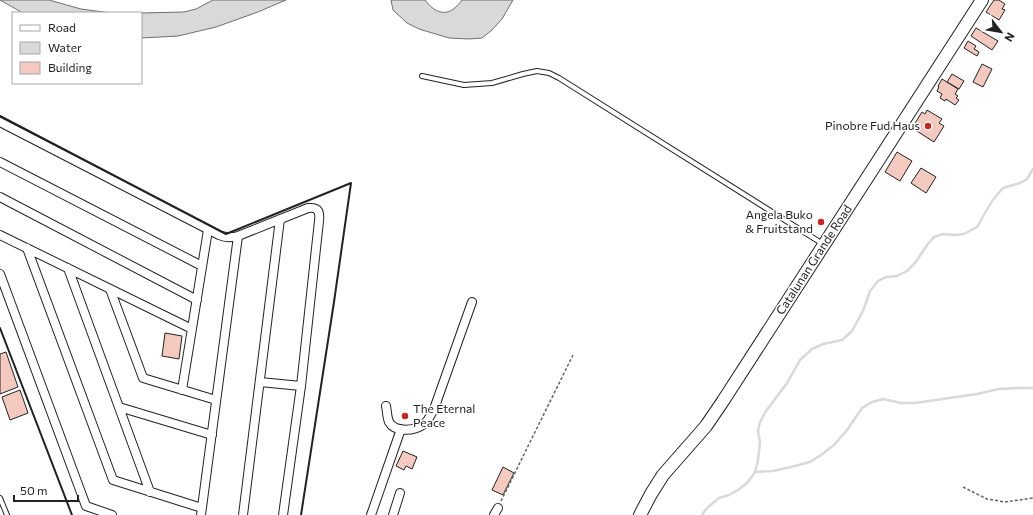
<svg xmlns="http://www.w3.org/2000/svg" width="1033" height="515" viewBox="0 0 1033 515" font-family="Commissioner,sans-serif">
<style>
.water{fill:#d9d9d9;stroke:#6f6f6f}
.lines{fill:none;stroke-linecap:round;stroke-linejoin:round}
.stream{stroke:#d9d9d9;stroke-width:2.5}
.building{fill:#f3c9c0;stroke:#222}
.lane-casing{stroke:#222;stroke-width:6}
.street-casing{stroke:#222;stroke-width:10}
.primary-casing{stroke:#222;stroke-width:14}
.path{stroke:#646464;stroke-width:1.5;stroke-dasharray:3 2;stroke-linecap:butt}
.lane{stroke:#fff;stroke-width:4}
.street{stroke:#fff;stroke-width:8}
.primary{stroke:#fff;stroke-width:12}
.wall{stroke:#222;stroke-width:2}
.poi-dot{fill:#c62828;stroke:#fff;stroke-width:1.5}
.labels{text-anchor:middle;stroke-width:3;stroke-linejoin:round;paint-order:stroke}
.poi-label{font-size:12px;fill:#222;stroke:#fff;text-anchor:end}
.street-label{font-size:12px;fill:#222;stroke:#fff}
</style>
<rect width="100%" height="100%" fill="#fff"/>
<path class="water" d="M0,0H49L81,9L111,13H23Z
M213,0H286L258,12L216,27L178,36L141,38V13L184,12L196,9Z
M391,0H425C437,16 450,17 462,0H513L502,19L492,30L482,38L469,39L449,38L419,29L407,23L393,10Z"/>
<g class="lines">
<path class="stream" d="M755,472L773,471L791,467L810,462L821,455L834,445L847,430L862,408L872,402L883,399L901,403H915L977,394L999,389L1020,388H1033
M702,515L707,508L719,498L729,495L738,490L748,482L755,472L758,460L760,442L758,431L760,422L766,411L787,383L800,360L812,349L823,344L842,340L852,331L863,311L870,291L878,281L886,277L897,276L907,271L915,263L927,245L934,237L943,234L955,235L964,234L977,227L992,201L1003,188L1020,183L1027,179L1033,169"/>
</g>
<path class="building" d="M994,0H999L1005,4L1002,9L1005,10L999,20L986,12Z
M976,28L998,41L992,50L971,36Z
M968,41L976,46L974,49L979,52L977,56L964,48Z
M982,64L992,69L983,87L973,82Z
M952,74L964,81L959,89L947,82Z
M942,79L958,89L955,94L958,96L956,98L959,100L955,105L946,99L945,101L940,98L942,94L937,91L939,87L938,86Z
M927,110L942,119L939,123L944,126L934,142L912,128L922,112L925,114Z
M897,152L912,161L900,181L885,172Z
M921,168L936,177L926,193L911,183Z
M165,333L182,336L179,359L162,356Z
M6,352L18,387L0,394V354Z
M20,390L28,413L10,420L2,397Z
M403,451L417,457L412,469L406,466L404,470L396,466Z
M503,467L514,473L503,495L492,490Z"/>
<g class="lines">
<defs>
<path id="lane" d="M422,76L464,85L492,83L523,74L537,71L549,73L559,78L823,244
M0,498L7,515"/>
<path id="street" d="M0,122L219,235C226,238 231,238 238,236L308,208C319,207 320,212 319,221L301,386L283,515
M0,162L202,266
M0,197L197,300
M0,235L192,329
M27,248L113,480L202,508
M68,268L150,492
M0,274L86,506L112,515
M110,289L143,378L216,400
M260,382L301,386
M182,390L208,230
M386,406C387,411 387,417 389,422C395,433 415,431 424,424C429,420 431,414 434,409L472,302
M119,407L212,435
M201,515L238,236
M243,515L280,219
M371,515L401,429
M393,515L400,493
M494,515L498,508"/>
<path id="primary" d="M640,515L651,494L663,475L706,426L723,401L982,0"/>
</defs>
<use href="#lane" class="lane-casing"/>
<use href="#street" class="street-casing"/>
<use href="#primary" class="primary-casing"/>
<path class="path" d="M963,487L987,499L1005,502L1033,498
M501,501L573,355"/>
<use href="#lane" class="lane"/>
<use href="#street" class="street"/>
<use href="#primary" class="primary"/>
<path class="wall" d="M0,116L226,234L351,183L334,302L301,515
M0,328L72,515"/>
</g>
<g class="poi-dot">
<circle cx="928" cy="126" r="4"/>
<circle cx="821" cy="222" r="4"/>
<circle cx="405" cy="416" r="4"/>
</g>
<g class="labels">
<g class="poi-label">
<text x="920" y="130">Pinobre Fud Haus</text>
<text x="813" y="219">Angela Buko<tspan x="813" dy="14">&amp; Fruitstand</tspan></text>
<text x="413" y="413" text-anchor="start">The Eternal<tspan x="413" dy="14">Peace</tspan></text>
</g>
<g class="street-label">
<text transform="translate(814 260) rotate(-57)" y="4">Catalunan Grande Road</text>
</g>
</g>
<rect x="12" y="12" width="130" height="72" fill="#ffffff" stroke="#a7a7a7"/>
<rect x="20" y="25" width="20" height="6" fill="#ffffff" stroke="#a7a7a7"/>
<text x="48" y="32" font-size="12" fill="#222222">Road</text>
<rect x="20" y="42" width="20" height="12" fill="#d9d9d9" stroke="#a7a7a7"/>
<text x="48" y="52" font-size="12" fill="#222222">Water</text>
<rect x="20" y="62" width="20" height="12" fill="#f3c9c0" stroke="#a7a7a7"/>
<text x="48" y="72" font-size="12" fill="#222222">Building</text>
<g transform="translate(1001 32) rotate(121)" stroke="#ffffff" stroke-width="3" paint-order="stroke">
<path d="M0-3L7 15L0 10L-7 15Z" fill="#222222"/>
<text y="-6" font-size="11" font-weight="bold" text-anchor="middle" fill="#222222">N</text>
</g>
<path d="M14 495v6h64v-6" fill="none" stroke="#222222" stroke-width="2"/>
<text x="20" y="495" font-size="12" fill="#222222" stroke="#ffffff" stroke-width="3" paint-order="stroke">50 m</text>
</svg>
